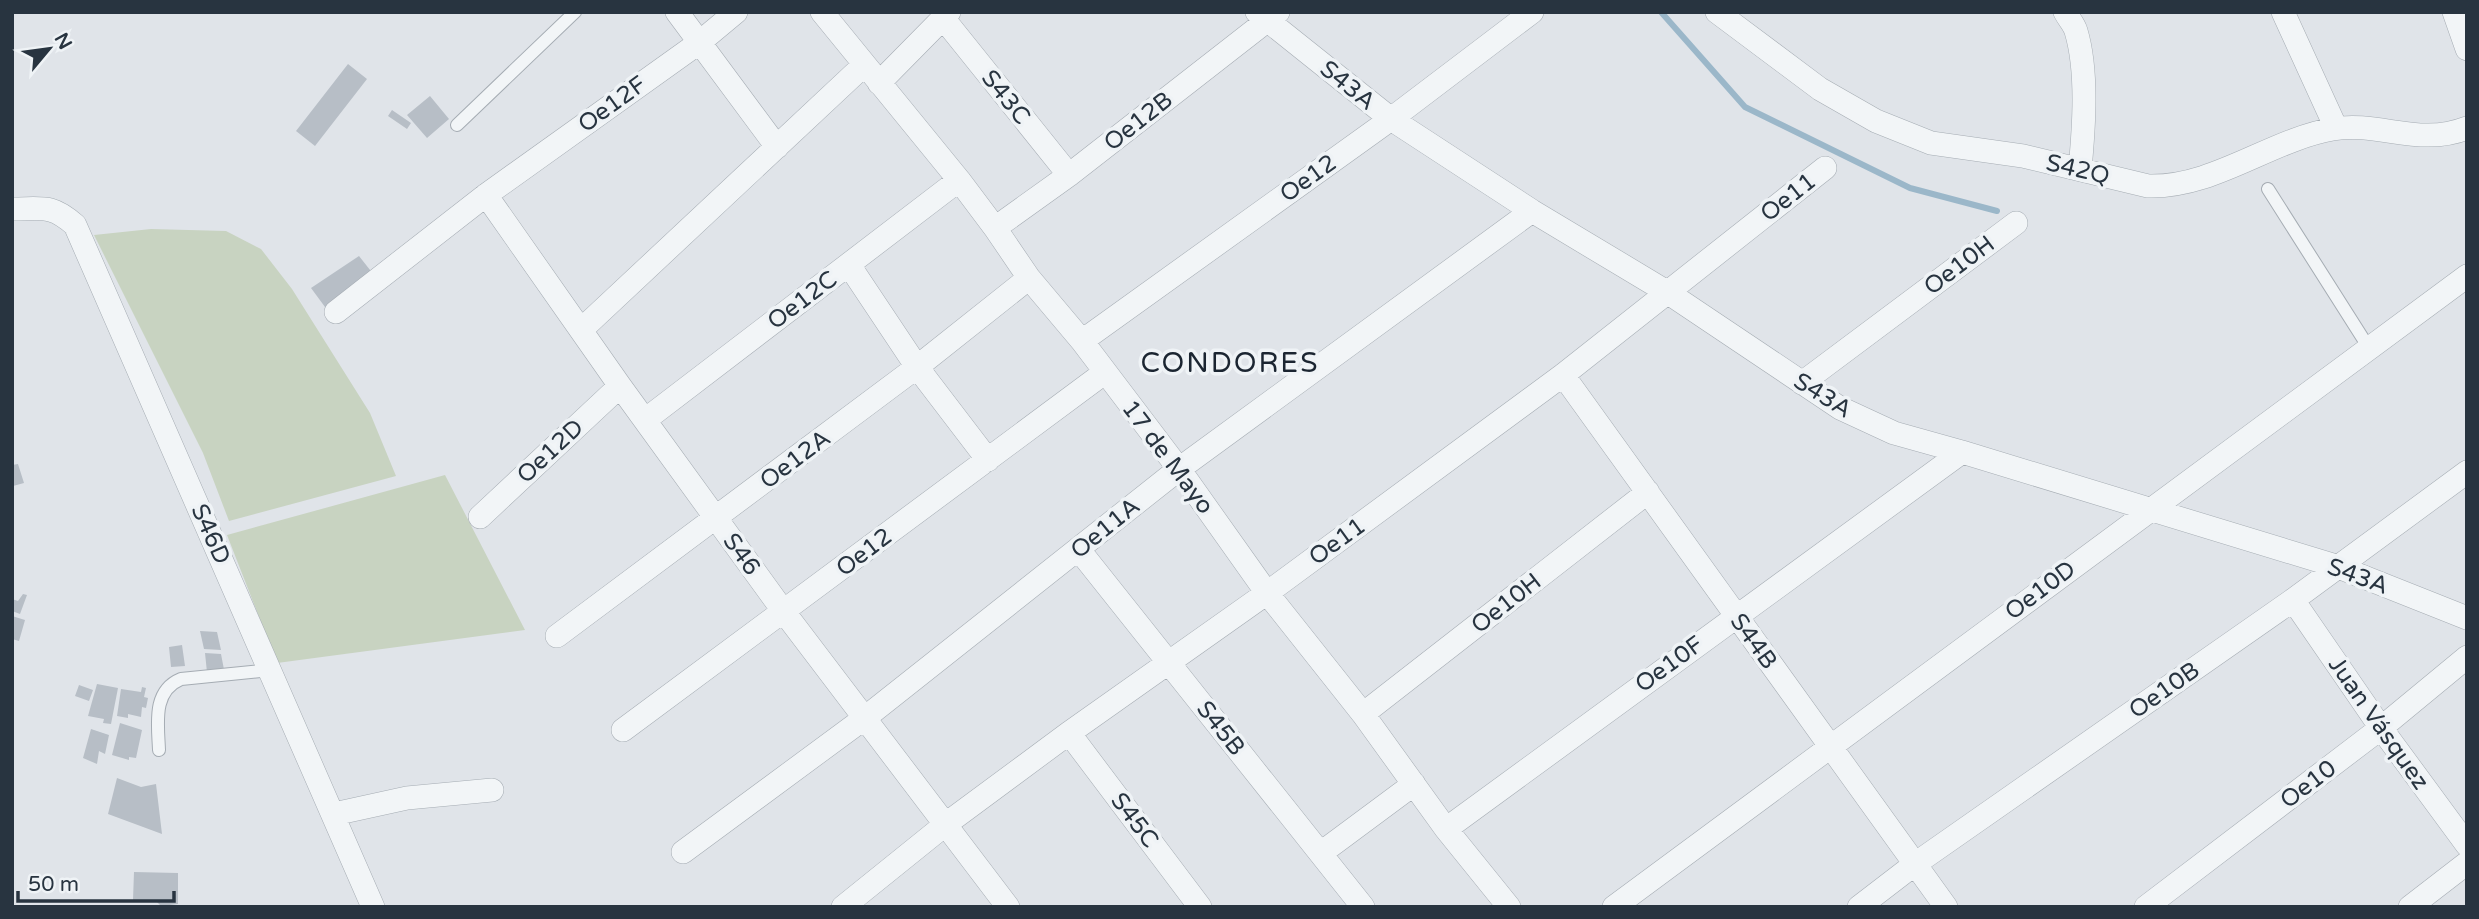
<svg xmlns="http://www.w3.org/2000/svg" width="2479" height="919" viewBox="0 0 2479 919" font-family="'Varela Round',sans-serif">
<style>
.green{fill:#c8d3c1}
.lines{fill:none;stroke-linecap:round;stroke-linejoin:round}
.stream{stroke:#9bb7c9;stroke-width:6}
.building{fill:#b7bec6}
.service-casing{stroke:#a5acb3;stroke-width:14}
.minor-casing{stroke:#a5acb3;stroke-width:24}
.service{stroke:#f2f5f7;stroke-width:12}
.minor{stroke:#f2f5f7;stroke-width:23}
.labels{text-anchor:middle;stroke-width:7;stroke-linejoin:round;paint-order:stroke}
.street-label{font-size:24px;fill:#283440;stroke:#eff3f6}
.quarter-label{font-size:28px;letter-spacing:2px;fill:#1b2531;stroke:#eff3f6}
</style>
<rect width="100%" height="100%" fill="#e0e4e9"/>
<path class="green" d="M151,229L226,231L261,249L292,289L370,413L396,476L229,521L203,453L94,235Z
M445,475L525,630L277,663L227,535Z"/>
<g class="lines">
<path class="stream" d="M1661,12L1745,107L1910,188L1997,211"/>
</g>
<path class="building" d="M348,64L367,79L315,146L296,131Z
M430,96L449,119L427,138L407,115Z
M392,110L411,123L407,129L388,116Z
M359,256L374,275L325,307L311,288Z
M18,464L24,483L13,486L12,465Z
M23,594L27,595L20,614L12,611V599L18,601Z
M12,616L25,620L19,641L12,639Z
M200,631L217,632L221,650L204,649Z
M182,645L185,666L171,667L169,647Z
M205,653L221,654L226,680L208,682Z
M97,684L118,688L111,724L103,723L104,719L88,716Z
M79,685L93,690L89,701L75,696Z
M142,687L146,688L144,697L148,698L146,708L142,707L141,717L128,714V718L117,716L121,689L141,692Z
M120,723L142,730L136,758L129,757V760L112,755Z
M91,729L109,735L105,754L99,751L97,764L83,758Z
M117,778L141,787L156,784L162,834L108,814Z
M134,872L178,873V904L161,906L156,901L133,900Z"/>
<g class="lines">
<defs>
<path id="service" d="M457,125L575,12
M2268,189L2369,348
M159,750C158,724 152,691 181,679L270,670"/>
<path id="minor" d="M677,12L777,147
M822,12L959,180L995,228L1029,278L1082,341L1179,469L1267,593L1363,714L1446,829L1509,907
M1257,12L1391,119L1532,211L1667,292L1840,408L1894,433L1962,452L2336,566L2467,618
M1717,12L1820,89L1876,121L1931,143L2023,156L2148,186C2214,188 2270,140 2333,129C2379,121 2419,147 2467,128
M2065,12C2068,18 2074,24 2076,31C2088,71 2084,127 2080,169
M2283,12L2336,128
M2454,12L2467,49
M943,18L1069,175
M879,83L949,12
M486,195L620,386L784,612L1008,907
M12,209C43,209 51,204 75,225L373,907
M995,228L1069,175L1278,12
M849,265L917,367L988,460
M336,312L486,195L700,42L736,12
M581,330L864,65
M1082,341L1391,119L1532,12
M1563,375L1946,907
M1802,383L2016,223
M645,420L959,180
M480,517L620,386
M1079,550L1363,907
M2293,600L2381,728L2467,845
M557,636L917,367L1029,278
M1363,714L1648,492
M623,730L1104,373
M1069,733L1200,907
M334,814L407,798L492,790
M1446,829L1962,452
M683,852L866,717L1179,469L1532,211
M1321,853L1414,784
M843,907L946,824L1069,733L1267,593L1563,375L1825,168
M1614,907L2467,276
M1859,907L1915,864L2293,600L2467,472
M2146,907L2381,728L2467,657
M2410,907L2467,863"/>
</defs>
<use href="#service" class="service-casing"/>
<use href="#minor" class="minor-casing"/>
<use href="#service" class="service"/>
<use href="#minor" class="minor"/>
</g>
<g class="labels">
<g class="street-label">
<text transform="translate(1348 85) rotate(39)" y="8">S43A</text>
<text transform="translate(1006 97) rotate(51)" y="8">S43C</text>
<text transform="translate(612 104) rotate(-36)" y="8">Oe12F</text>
<text transform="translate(1138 121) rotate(-38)" y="8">Oe12B</text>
<text transform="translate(2078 169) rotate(13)" y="8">S42Q</text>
<text transform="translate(1308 178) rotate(-36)" y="8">Oe12</text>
<text transform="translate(1788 197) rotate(-38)" y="8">Oe11</text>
<text transform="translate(1959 265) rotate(-37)" y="8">Oe10H</text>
<text transform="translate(802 300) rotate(-37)" y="8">Oe12C</text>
<text transform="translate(1823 395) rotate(32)" y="8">S43A</text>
<text transform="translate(550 451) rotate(-43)" y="8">Oe12D</text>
<text transform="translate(1168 457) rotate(53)" y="8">17 de Mayo</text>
<text transform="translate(795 459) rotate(-37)" y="8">Oe12A</text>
<text transform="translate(1105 528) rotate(-39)" y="8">Oe11A</text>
<text transform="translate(211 534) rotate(66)" y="8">S46D</text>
<text transform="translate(1337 541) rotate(-36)" y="8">Oe11</text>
<text transform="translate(864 552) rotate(-37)" y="8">Oe12</text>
<text transform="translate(742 554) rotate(54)" y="8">S46</text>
<text transform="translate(2358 576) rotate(20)" y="8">S43A</text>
<text transform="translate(2040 590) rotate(-37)" y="8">Oe10D</text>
<text transform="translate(1506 603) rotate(-38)" y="8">Oe10H</text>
<text transform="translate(1754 641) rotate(54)" y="8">S44B</text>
<text transform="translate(1669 664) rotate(-36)" y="8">Oe10F</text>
<text transform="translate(2164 690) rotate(-35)" y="8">Oe10B</text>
<text transform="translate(2379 723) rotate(55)" y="8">Juan Vásquez</text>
<text transform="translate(1221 728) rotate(52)" y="8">S45B</text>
<text transform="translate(2308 784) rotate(-37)" y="8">Oe10</text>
<text transform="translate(1135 820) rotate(53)" y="8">S45C</text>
</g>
<g class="quarter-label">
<text x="1230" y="372">CONDORES</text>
</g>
</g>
<rect width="2479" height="919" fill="none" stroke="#283440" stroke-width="28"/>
<g transform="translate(49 49) rotate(61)" stroke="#eff3f6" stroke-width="5" paint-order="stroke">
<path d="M0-5L12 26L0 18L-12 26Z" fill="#283440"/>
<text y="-10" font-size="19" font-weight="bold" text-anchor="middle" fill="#283440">N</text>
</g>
<path d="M18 891v10h156v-10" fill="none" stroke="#283440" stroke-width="3.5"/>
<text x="28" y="891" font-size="21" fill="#283440" stroke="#eff3f6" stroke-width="5" paint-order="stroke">50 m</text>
</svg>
